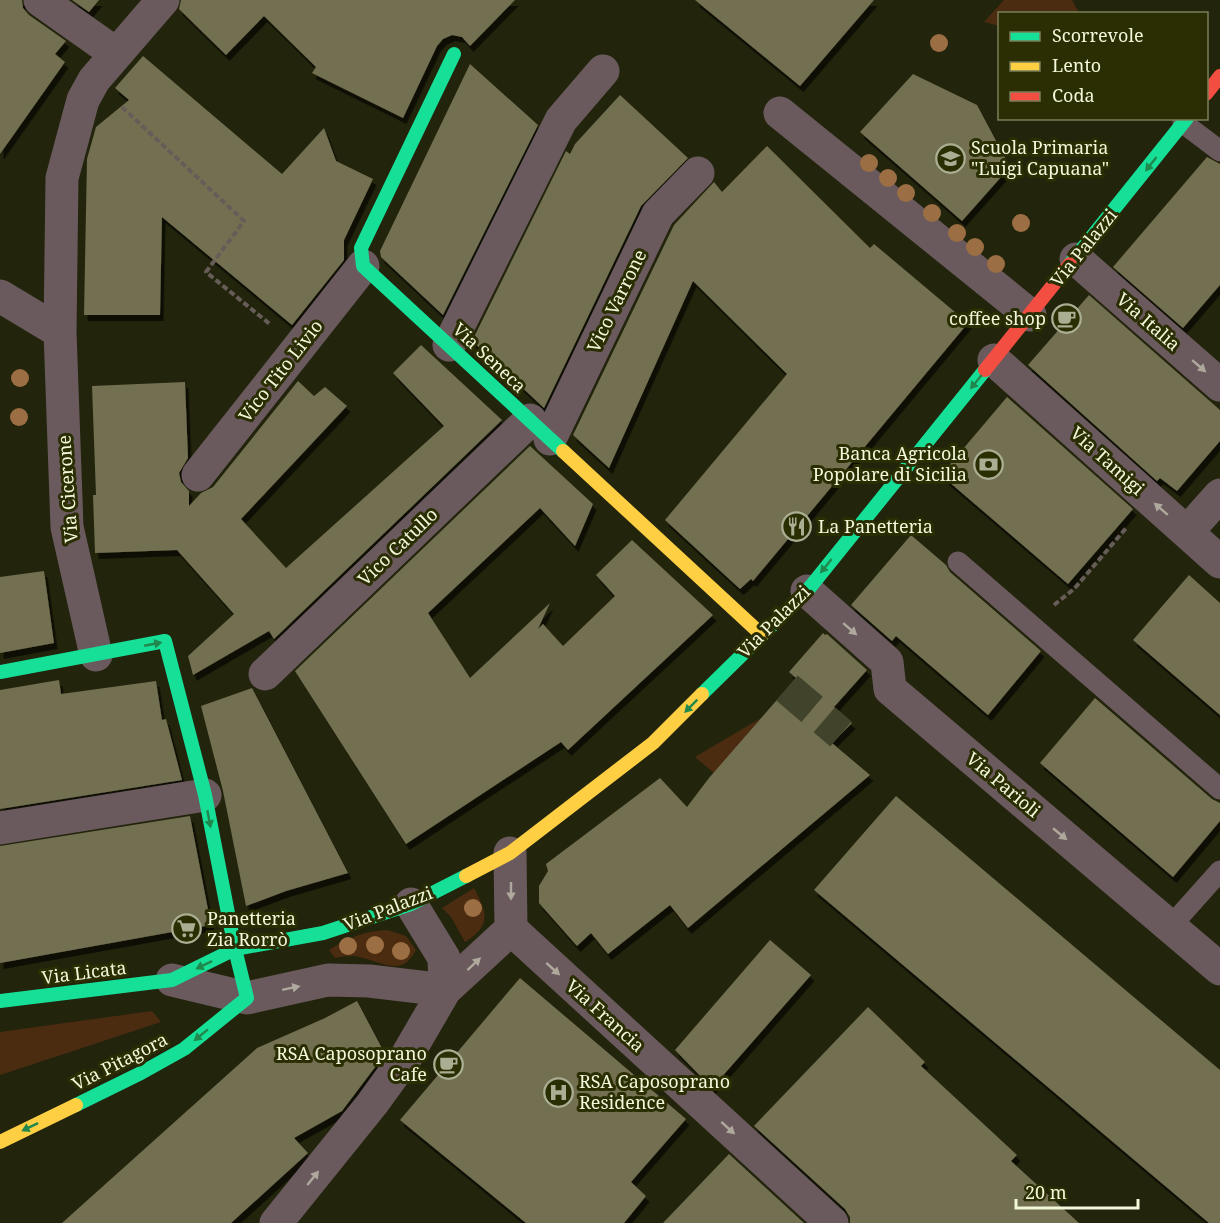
<svg xmlns="http://www.w3.org/2000/svg" width="1220" height="1223" viewBox="0 0 1220 1223" font-family="'Noto Serif',serif">
<style>
.green{fill:#4c2c11}
.building{fill:#736f51;filter:url(#shadow)}
.lines{fill:none;stroke-linecap:round;stroke-linejoin:round}
.street-tunnel{stroke:#41442b;stroke-width:33;stroke-dasharray:33 16;stroke-linecap:butt}
.path{stroke:#675d58;stroke-width:4;stroke-dasharray:6 3;stroke-linecap:butt}
.lane{stroke:#6a5a5e;stroke-width:21}
.street{stroke:#6a5a5e;stroke-width:33}
.fast{stroke:#16e098;stroke-width:14}
.slow{stroke:#ffcf43;stroke-width:14}
.jam{stroke:#f24e42;stroke-width:14}
.tree{fill:#9b6e44}
.oneway{fill:#20874d}
.oneway2{fill:#aea99c}
.labels{text-anchor:middle;stroke-width:6;stroke-linejoin:round;paint-order:stroke}
.poi-label{font-size:18px;fill:#f3f8db;stroke:#2a2e02;text-anchor:start}
.street-label{font-size:18px;fill:#f3f8db;stroke:#2a2e02}
</style>
<defs>
<filter id="shadow"><feDropShadow dx="3.5" dy="6" stdDeviation="0" flood-color="#0009"/></filter>
</defs>
<rect width="100%" height="100%" fill="#22240c"/>
<path class="green" d="M1004,0H1072L1079,13L1000,14L999,26L984,22Z
M761,718L714,773L695,757Z
M474,888C487,913 492,925 465,942L451,917L442,908Z
M387,930L406,936L416,950C402,977 385,963 363,958C354,955 345,956 335,958L329,950C347,938 365,931 387,930Z
M152,1011L161,1022L0,1075V1032Z"/>
<path class="building" d="M0,0H22L23,8L29,15L66,41L55,54L65,62L0,154Z
M72,0H99L89,12Z
M181,0H515L470,46L462,37L452,35L443,39L437,46L403,118L312,73L316,67L264,16L226,55L179,9Z
M695,0H874L800,86Z
M143,56L282,174L324,128L336,161L373,179L344,240V260L292,325L162,217L160,315H84L87,159L96,127L129,100L115,88Z
M470,64L538,125L443,315L381,257L380,251Z
M913,74L977,105L1010,167L962,221L860,132Z
M620,95L688,158L641,206L544,408L472,341L566,151L570,154L575,144Z
M767,146L870,248L874,244L968,323L753,581L751,579L740,589L665,520L787,374L693,281L609,468L573,435L674,225L714,182L722,192Z
M1207,157L1220,164V285L1183,328L1113,267Z
M1089,295L1220,410V441L1177,491L1160,478L1157,481L1028,365Z
M421,345L502,420L274,639L269,631L193,675L188,656L234,614L177,550L95,553L93,495H96L92,386L185,382L188,458L179,473L181,482L189,491V506L201,493L213,487L298,381L314,396L325,387L347,406L241,519L286,568L444,426L393,373Z
M1007,397L1133,509L1068,584L941,475Z
M530,446L593,504L575,546L540,508L428,613L470,678L550,603L538,629L543,624L563,646L615,596L596,575L632,540L713,615L568,750L561,742L406,844L295,671Z
M911,535L946,565L950,572L1041,651L988,715L896,636L892,641L851,605Z
M44,571L54,643L0,653V577Z
M1189,575L1220,603V715L1133,640Z
M823,633L825,635L827,634L867,670L834,707L852,723L832,743L870,775L688,928L670,905L608,954L591,933L577,946L539,903V886L548,871L546,864L660,778L687,807L709,778L796,678L789,672Z
M59,680L61,694L156,681L162,720L166,719L182,780L0,809V690Z
M252,688L348,873L286,891L246,906L223,791L201,706Z
M1095,698L1212,799L1220,803V821L1173,877L1040,763Z
M896,796L1220,1070V1223H1209L814,890Z
M190,816L211,925L0,963V846Z
M770,940L811,975L712,1088L675,1050Z
M520,978L686,1119L631,1182L646,1196L624,1223H526L400,1120Z
M357,1001L385,1054L342,1111L294,1138L308,1153L231,1223H62L257,1048L325,1018Z
M868,1007L925,1062L921,1066L1017,1155L1011,1161L1079,1223H850V1217L845,1209L754,1126Z
M729,1154L804,1223H663Z"/>
<g class="lines">
<path class="street-tunnel" d="M787,688L841,734"/>
<path class="path" d="M122,107L244,221L206,272L271,325
M1054,605L1074,589L1127,527"/>
<path class="lane" d="M1183,123L1220,151
M958,562L1220,789
M1170,927L1220,871"/>
<path class="street" d="M40,0L115,53
M780,113L1030,315
M1076,259L1220,385
M0,296L60,332
M449,345L561,120L603,71
M994,360L1220,562
M550,439L658,214L698,173
M198,475L363,266
M1187,532L1220,495
M807,591L887,662L890,689L1220,969
M96,655L67,527L60,332L62,178L83,100L94,80L163,0
M265,674L530,420
M0,828L205,795
M511,929L832,1223
M172,980L247,998L328,980L369,981L445,990L511,929L510,853
M276,1223L372,1104L406,1057L445,990L444,958L411,904"/>
<path class="fast" d="M454,54L361,248L363,266L563,451
M1070,264L1187,118
M0,672L165,641L205,795L235,949L247,998L184,1049L141,1073L76,1105
M702,694L807,591L985,370
M0,1001L172,980L235,949L323,933L411,904L466,876"/>
<path class="slow" d="M563,451L762,635
M466,876L510,853L653,743L702,694
M0,1142L76,1105"/>
<path class="jam" d="M1206,94L1220,76
M985,370L1070,264"/>
</g>
<g class="tree">
<circle cx="939" cy="43" r="9"/>
<circle cx="869" cy="163" r="9"/>
<circle cx="888" cy="178" r="9"/>
<circle cx="906" cy="193" r="9"/>
<circle cx="932" cy="213" r="9"/>
<circle cx="1021" cy="223" r="9"/>
<circle cx="957" cy="233" r="9"/>
<circle cx="975" cy="247" r="9"/>
<circle cx="996" cy="264" r="9"/>
<circle cx="20" cy="378" r="9"/>
<circle cx="19" cy="417" r="9"/>
<circle cx="473" cy="908" r="9"/>
<circle cx="375" cy="945" r="9"/>
<circle cx="348" cy="946" r="9"/>
<circle cx="401" cy="951" r="9"/>
</g>
<defs><path id="oneway-solid" d="M-6-.8H1V-3.2L6.5 0L1 3.2V.8H-6Z" transform="scale(1.5)"/></defs>
<g class="oneway">
<use href="#oneway-solid" transform="translate(1151 164) rotate(128)"/>
<use href="#oneway-solid" transform="translate(976 382) rotate(129)"/>
<use href="#oneway-solid" transform="translate(826 566) rotate(129)"/>
<use href="#oneway-solid" transform="translate(153 644) rotate(-11)"/>
<use href="#oneway-solid" transform="translate(691 706) rotate(135)"/>
<use href="#oneway-solid" transform="translate(209 819) rotate(79)"/>
<use href="#oneway-solid" transform="translate(204 965) rotate(154)"/>
<use href="#oneway-solid" transform="translate(201 1035) rotate(141)"/>
<use href="#oneway-solid" transform="translate(30 1127) rotate(154)"/>
</g>
<g class="oneway2">
<use href="#oneway-solid" transform="translate(1199 366) rotate(41)"/>
<use href="#oneway-solid" transform="translate(1161 509) rotate(-139)"/>
<use href="#oneway-solid" transform="translate(850 629) rotate(41)"/>
<use href="#oneway-solid" transform="translate(1060 834) rotate(40)"/>
<use href="#oneway-solid" transform="translate(511 891) rotate(90)"/>
<use href="#oneway-solid" transform="translate(474 964) rotate(-43)"/>
<use href="#oneway-solid" transform="translate(553 969) rotate(42)"/>
<use href="#oneway-solid" transform="translate(291 988) rotate(-12)"/>
<use href="#oneway-solid" transform="translate(728 1128) rotate(42)"/>
<use href="#oneway-solid" transform="translate(313 1178) rotate(-51)"/>
</g>
<defs>
<symbol id="school-ring" viewBox="-11 -11 22 22"><circle r="9.5" fill="#2a2e02" stroke="#aaae93" stroke-width="1.5"/><path d="M0-5L7-2L0 1L-7-2ZM-4 1L0 2.5L4 1V4Q0 6-4 4Z" fill="#aaae93"/></symbol>
<symbol id="cafe-ring" viewBox="-11 -11 22 22"><circle r="9.5" fill="#2a2e02" stroke="#aaae93" stroke-width="1.5"/><path d="M-5.5-4.5H6V0H3Q3 3.5 0 3.5H-2.5Q-5.5 3.5-5.5 0ZM3-3.2v2h1.7v-2ZM-6 4.5H4V6H-6Z" fill="#aaae93"/></symbol>
<symbol id="bank-ring" viewBox="-11 -11 22 22"><circle r="9.5" fill="#2a2e02" stroke="#aaae93" stroke-width="1.5"/><path d="M-6-4H6V4H-6ZM0-2.3a2.3 2.3 0 1 0 0 4.6a2.3 2.3 0 1 0 0-4.6Z" fill="#aaae93"/></symbol>
<symbol id="restaurant-ring" viewBox="-11 -11 22 22"><circle r="9.5" fill="#2a2e02" stroke="#aaae93" stroke-width="1.5"/><path d="M-5-6h1v4h1v-4h1v4h1v-4h1v5L-1.5 .5V6h-2V.5L-5-1ZM5-6V6H3V1.5H1.5Q1.5-4 5-6Z" fill="#aaae93"/></symbol>
<symbol id="supermarket-ring" viewBox="-11 -11 22 22"><circle r="9.5" fill="#2a2e02" stroke="#aaae93" stroke-width="1.5"/><path d="M-6-5.5h2.5l.6 2H6L4.5 2H-2.5L-4.4-4H-6ZM-1.5 3.2a1.3 1.3 0 1 0 .1 0ZM3 3.2a1.3 1.3 0 1 0 .1 0Z" fill="#aaae93"/></symbol>
<symbol id="hospital-ring" viewBox="-11 -11 22 22"><circle r="9.5" fill="#2a2e02" stroke="#aaae93" stroke-width="1.5"/><path d="M-5-5h3v3.5h4V-5h3V5h-3V1.5h-4V5h-3Z" fill="#aaae93"/></symbol>
</defs>
<g fill-rule="evenodd">
<use href="#school-ring" x="934" y="142" width="33" height="33"/>
<use href="#cafe-ring" x="1050" y="302" width="33" height="33"/>
<use href="#bank-ring" x="972" y="448" width="33" height="33"/>
<use href="#restaurant-ring" x="780" y="510" width="33" height="33"/>
<use href="#supermarket-ring" x="170" y="912" width="33" height="33"/>
<use href="#cafe-ring" x="432" y="1048" width="33" height="33"/>
<use href="#hospital-ring" x="542" y="1076" width="33" height="33"/>
</g>
<g class="labels">
<g class="poi-label">
<text x="971" y="154">Scuola Primaria<tspan x="971" dy="21">"Luigi Capuana"</tspan></text>
<text x="1046" y="325" text-anchor="end">coffee shop</text>
<text x="967" y="460" text-anchor="end">Banca Agricola<tspan x="967" dy="21">Popolare di Sicilia</tspan></text>
<text x="818" y="533">La Panetteria</text>
<text x="207" y="925">Panetteria<tspan x="207" dy="21">Zia Rorrò</tspan></text>
<text x="427" y="1060" text-anchor="end">RSA Caposoprano<tspan x="427" dy="21">Cafe</tspan></text>
<text x="579" y="1088">RSA Caposoprano<tspan x="579" dy="21">Residence</tspan></text>
</g>
<g class="street-label">
<text transform="translate(1084 248) rotate(-51)" y="6">Via Palazzi</text>
<text transform="translate(617 301) rotate(-64)" y="6">Vico Varrone</text>
<text transform="translate(1148 322) rotate(41)" y="6">Via Italia</text>
<text transform="translate(489 358) rotate(43)" y="6">Via Seneca</text>
<text transform="translate(281 371) rotate(-52)" y="6">Vico Tito Livio</text>
<text transform="translate(1107 461) rotate(42)" y="6">Via Tamigi</text>
<text transform="translate(68 489) rotate(-94)" y="6">Via Cicerone</text>
<text transform="translate(398 547) rotate(-44)" y="6">Vico Catullo</text>
<text transform="translate(774 622) rotate(-45)" y="6">Via Palazzi</text>
<text transform="translate(1003 785) rotate(40)" y="6">Via Parioli</text>
<text transform="translate(388 909) rotate(-21)" y="6">Via Palazzi</text>
<text transform="translate(84 973) rotate(-7)" y="6">Via Licata</text>
<text transform="translate(605 1016) rotate(42)" y="6">Via Francia</text>
<text transform="translate(120 1062) rotate(-27)" y="6">Via Pitagora</text>
</g>
</g>
<rect x="998" y="12" width="210" height="108" fill="#2a2e02" stroke="#7a7f59" stroke-width="1.5"/>
<rect x="1010" y="32" width="30" height="9" fill="#16e098" stroke="#7a7f59" stroke-width="1.5"/>
<text x="1052" y="42" font-size="18" fill="#f3f8db">Scorrevole</text>
<rect x="1010" y="62" width="30" height="9" fill="#ffcf43" stroke="#7a7f59" stroke-width="1.5"/>
<text x="1052" y="72" font-size="18" fill="#f3f8db">Lento</text>
<rect x="1010" y="92" width="30" height="9" fill="#f24e42" stroke="#7a7f59" stroke-width="1.5"/>
<text x="1052" y="102" font-size="18" fill="#f3f8db">Coda</text>
<path d="M1016 1199v9h122v-9" fill="none" stroke="#f3f8db" stroke-width="3"/>
<text x="1025" y="1199" font-size="18" fill="#f3f8db" stroke="#2a2e02" stroke-width="4.5" paint-order="stroke">20 m</text>
</svg>
